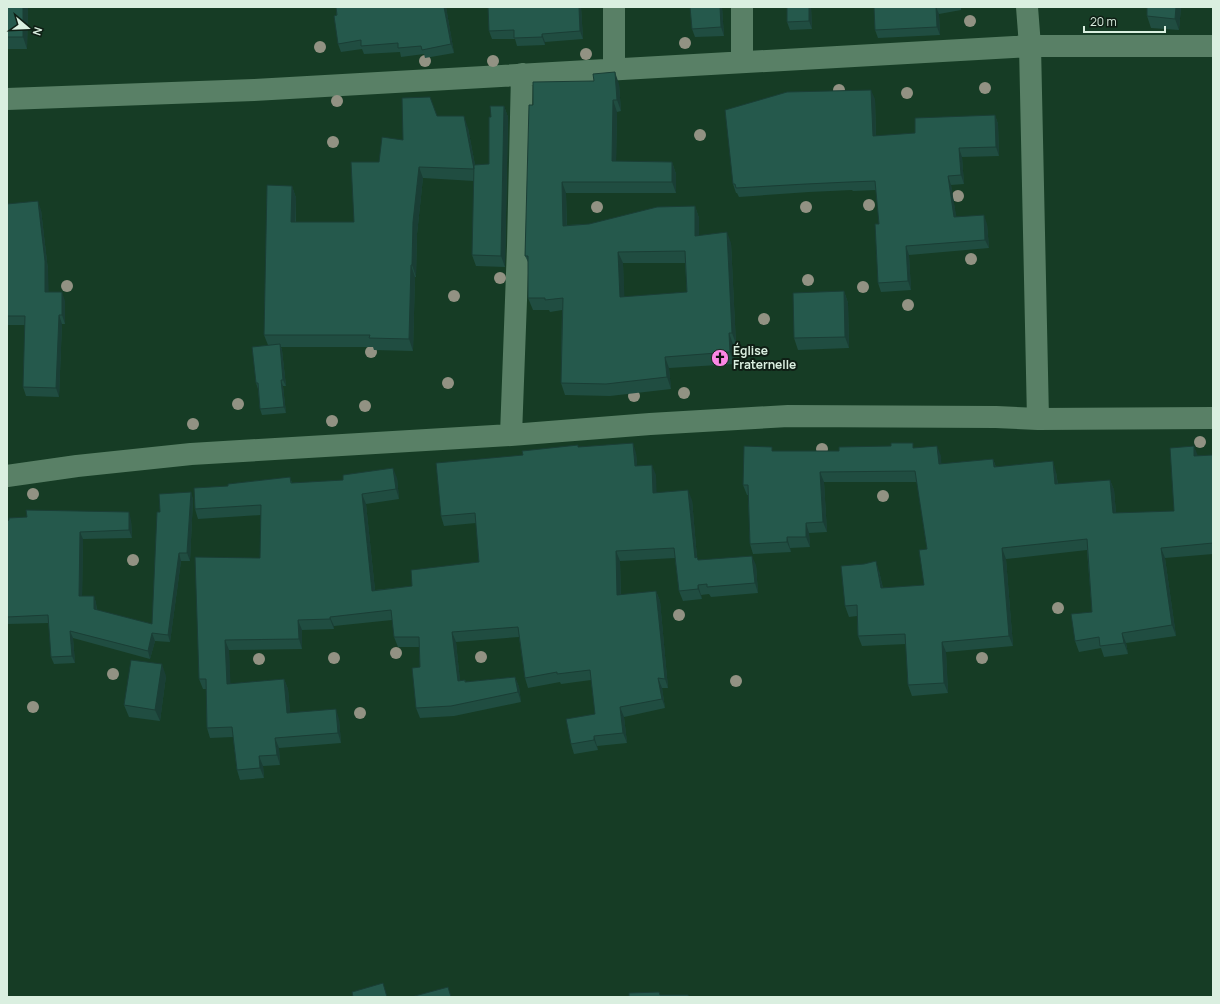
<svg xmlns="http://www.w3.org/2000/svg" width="1220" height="1004" viewBox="0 0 1220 1004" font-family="Manrope,sans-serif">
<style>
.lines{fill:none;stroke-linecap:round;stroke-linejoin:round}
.street{stroke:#598066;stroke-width:22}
.tree{fill:#929283}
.wall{fill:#204d41;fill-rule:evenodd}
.shaded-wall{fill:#1a3e35}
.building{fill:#25594c;stroke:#1a3e35;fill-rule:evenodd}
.labels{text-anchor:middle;stroke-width:4;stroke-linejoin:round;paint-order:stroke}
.poi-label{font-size:12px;font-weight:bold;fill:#daefe0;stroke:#0f1f15;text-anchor:start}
</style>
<rect width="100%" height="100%" fill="#163c25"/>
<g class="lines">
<path class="street" d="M614,7V69
M742,7V62
M1027,7L1030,46L1038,419
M7,99L254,90L1030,46H1213
M511,435L518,246L522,74
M7,476L77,466L191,454L511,435L650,424L788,416L996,417L1038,419L1213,418"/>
</g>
<g class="tree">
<circle cx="970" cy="21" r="6"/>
<circle cx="685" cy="43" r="6"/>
<circle cx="320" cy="47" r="6"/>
<circle cx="586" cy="54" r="6"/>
<circle cx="425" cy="61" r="6"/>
<circle cx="493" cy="61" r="6"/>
<circle cx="985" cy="88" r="6"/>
<circle cx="839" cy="90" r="6"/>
<circle cx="907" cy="93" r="6"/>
<circle cx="337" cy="101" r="6"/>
<circle cx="700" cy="135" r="6"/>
<circle cx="333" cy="142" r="6"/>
<circle cx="958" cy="196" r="6"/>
<circle cx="869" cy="205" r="6"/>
<circle cx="597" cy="207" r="6"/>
<circle cx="806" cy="207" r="6"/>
<circle cx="971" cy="259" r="6"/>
<circle cx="500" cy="278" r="6"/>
<circle cx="808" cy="280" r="6"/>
<circle cx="67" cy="286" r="6"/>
<circle cx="863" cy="287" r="6"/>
<circle cx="454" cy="296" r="6"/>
<circle cx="908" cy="305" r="6"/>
<circle cx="764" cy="319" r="6"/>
<circle cx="371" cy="352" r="6"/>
<circle cx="448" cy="383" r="6"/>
<circle cx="684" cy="393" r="6"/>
<circle cx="634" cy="396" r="6"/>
<circle cx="238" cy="404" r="6"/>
<circle cx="365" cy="406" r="6"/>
<circle cx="332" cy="421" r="6"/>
<circle cx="193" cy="424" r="6"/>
<circle cx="1200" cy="442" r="6"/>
<circle cx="822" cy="449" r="6"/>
<circle cx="33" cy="494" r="6"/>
<circle cx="883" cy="496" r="6"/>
<circle cx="133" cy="560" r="6"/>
<circle cx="1058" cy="608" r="6"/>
<circle cx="679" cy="615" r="6"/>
<circle cx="396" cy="653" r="6"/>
<circle cx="481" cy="657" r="6"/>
<circle cx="334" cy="658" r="6"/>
<circle cx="982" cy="658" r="6"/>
<circle cx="259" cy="659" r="6"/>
<circle cx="113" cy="674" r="6"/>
<circle cx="736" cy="681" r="6"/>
<circle cx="33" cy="707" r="6"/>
<circle cx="360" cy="713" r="6"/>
</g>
<path class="wall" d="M7,7H28L27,49H7Z
M336,7H446L454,53L425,58L424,54L401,57L400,52L364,54L362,49L341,52L338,44Z
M581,7L583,39L545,42V45L517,46L515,39H492L489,31Z
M694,7H722L724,36L695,37L692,29Z
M811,7L812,29L790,30L787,22Z
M874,7H961V10L939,14L940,35L878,38L875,30Z
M1147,7H1181L1179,30L1151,28L1147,16Z
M619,84L621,111L617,112L616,161L672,162L676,174V193H566L567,225L589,224L695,206L699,218V236L731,243L736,344H733L734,364L669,368L671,389L610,396L565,395L561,383L562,310L550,312L549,310H533L528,298V262L525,256L533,105ZM623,263H685L687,292L624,297Z
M875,99L876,136L915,133L995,115L998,124L999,156L962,157L964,184L951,185L956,217L987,224L989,248L909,255L911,290L881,292L878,283L879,224L876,190L853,191L852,190L809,192L739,197L737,193H736L733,184Z
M504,106L508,117L505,267L476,266L472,255L474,181L423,178L417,234L416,277H415L413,351L374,350L373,347H281L282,350L286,386H283L286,413L262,415L260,409L258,389L256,383L268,345L264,335L292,186L296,198V222H354L379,162L403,140L437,116L468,128L475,165L489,164L491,117Z
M7,204L41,210L48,270V292L65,301V324H62L59,397L26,396L23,387L25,325H7Z
M844,291L848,303L849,348L798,350L794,338Z
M1194,446L1197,456L1213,455V554L1165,558L1176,636L1126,643L1128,654L1104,657L1101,648L1079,652L1075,641L1092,612L1087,550L1006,559L1013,646L946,652L948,693L912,696L908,685L906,644L862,646L858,636L857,616L849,617L845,606L879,571L883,588L924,585L927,549L917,482H824L827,532L809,533L810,547L790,548L791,552L753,554L750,544L748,495H747L743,485L774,451H839L915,448L941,456V464L993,459L996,467L1056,472L1058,484L1110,480L1114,490L1116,513L1174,511Z
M579,447L636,453L637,466L656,475V493L692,500L697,558L698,560L756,565L758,593L711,597L709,594L701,595L702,599L683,601L679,591L675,558L620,561L621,595L656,591L660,601L668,688H662L665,708L624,717L627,743L597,746L598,750L574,754L571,744L595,714L591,680L561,684L560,682L528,688L525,678L519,637L456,642L460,681L465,680L466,682L515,677L519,687L521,702L454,716L420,718L416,708L420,667L419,647H398L394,637L392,620L334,626V629L302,630V649L229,650L230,684L284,679L288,689L290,713L339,719L341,743L279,748L280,765L263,766L264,778L240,780L237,770L233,737L210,738L207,728L206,689H203L199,679L260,558L261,515L198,519L195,509L228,486L290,477L292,483L397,478L399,499L366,504L375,590L412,586L479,562L476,523L444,526L441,516L523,455Z
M191,492L193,500L190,561H181L170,642L155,641L150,659L73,638L75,663L54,664L51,657L49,623L7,624V521L131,520L132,538L83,539L82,596H94L96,603L97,610L152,624L160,512Z
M166,676L160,721L129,717L124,705Z"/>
<path class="shaded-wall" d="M23,7H28L27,49L23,37Z
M444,7H446L454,53L451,44Z
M579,7H581L583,39L580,31Z
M719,7H722L724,36L721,27Z
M809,7H811L812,29L809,21Z
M936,7L939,14L940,35L937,27Z
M1176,7H1181L1179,30L1175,19Z
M542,34L545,42V45L542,37Z
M615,72L619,84L621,111L617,100Z
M871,90L875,99L876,145L873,136Z
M613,100L617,112L616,173L612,161Z
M504,106L508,117L505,267L501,256Z
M995,115L998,124L999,156L996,147Z
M464,116L468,128L478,181L474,169Z
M959,148L962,157L964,184L961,175Z
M672,162L676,174V193L672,182Z
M419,167L423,178L417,234L416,277L412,265L413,222Z
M948,176L951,185L958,226L954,217Z
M562,182L566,193L567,237L563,226Z
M292,186L296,198L295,234L291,222Z
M38,201L41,210L48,270L49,301L45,292Z
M695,206L699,218V248L695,236Z
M984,215L987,224L989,248L985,240Z
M727,232L731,243L736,344L732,333Z
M906,246L909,255L911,290L908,281Z
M618,252L623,263L625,309L620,297Z
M411,265L415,277L413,351L409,339Z
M844,291L848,303L849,348L845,337Z
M62,292L65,301V324L62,315Z
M59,315L62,324L59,397L56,388Z
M729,333L733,344L734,364L730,352Z
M280,344L282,350L286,386L283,380Z
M665,357L669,368L671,389L667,377Z
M281,380L283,386L286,413L284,407Z
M633,443L636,453L638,476L635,466Z
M937,446L941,456L942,475L939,464Z
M1194,446L1198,456H1194Z
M993,459L997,470L994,467Z
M1053,461L1056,472L1059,494L1055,484Z
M652,465L656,475L657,503L653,493Z
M393,468L397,478L399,499L396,489Z
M820,472L824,482L827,532L823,522Z
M1110,480L1114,490L1117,524L1113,513Z
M688,490L692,500L697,558L701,567L695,558Z
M191,492L193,500L190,561L187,553Z
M362,494L366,504L376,600L372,591Z
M129,512L131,520L132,538L129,530Z
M806,523L809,533L810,547L806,537Z
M80,532L83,539L82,604L79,596Z
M787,537L790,548L791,552L787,542Z
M1002,548L1006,559L1013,646L1009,636Z
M1161,548L1165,558L1176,636L1172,625Z
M616,551L620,561L621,605L617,595Z
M179,553L181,561L170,642L168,635Z
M752,556L756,565L758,593L755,583Z
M876,561L879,571L885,598L881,588Z
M698,585L701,595L702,599L698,589Z
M656,591L660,601L668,688L665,679Z
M94,596L96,603L97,617L94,609Z
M330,617L334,626V629L330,619Z
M298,620L302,630V649L299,639Z
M70,631L73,638L75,663L72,656Z
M452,632L456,642L461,691L458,681Z
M152,633L155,641L150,659L148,651Z
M1122,633L1126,643L1128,654L1124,643Z
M225,640L229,650L231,694L227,684Z
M942,642L946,652L948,693L944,683Z
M162,664L166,676L160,721L155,710Z
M515,677L519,687L521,702L518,692Z
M658,678L662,688L665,708L662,699Z
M284,679L288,689L291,723L287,713Z
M620,707L624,717L627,743L623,733Z
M336,709L339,719L341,743L338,733Z
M594,736L597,746L598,750L594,740Z
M275,738L279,748L280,765L277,755Z
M259,756L263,766L264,778L260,768Z"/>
<path class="building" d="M7,7H23V37H7Z
M336,7H444L451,44L422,50L421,46L398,48V43L361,46V40L338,44L334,16L337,15Z
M488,7H579L580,31L542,34V37L514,38V30L489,31Z
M690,7H720L721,27L692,29Z
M787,7H809V21L787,22Z
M874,7H936L937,27L875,30Z
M1147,7H1176L1175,19L1147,16Z
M615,72L617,100H613L612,161L672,162V182H562L563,226L589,224L657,207L695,206V236L727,232L732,333H729L730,352L665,357L667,377L606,384L561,383L563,298L545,300V298H528V256H525L529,105H533V82L594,81L593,74ZM685,251L687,292L620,297L618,252Z
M871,90L873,136L915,133V118L995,115L996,147L959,148L961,175L948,176L954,217L984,215L985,240L906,246L908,281L878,283L875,224H879L875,181L850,182H849L806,184L736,188L735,184H733L725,110L787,92Z
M430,97L437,116H464L474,169L419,167L413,222L412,265H411L409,339L369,338L370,335H264L267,185L292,186L291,222H354L351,162H379L382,137L403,140L402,98Z
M490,106H504L501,256L472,255L474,165L489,164V117H491Z
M38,201L45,261V292H62V315H59L56,388L23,387L25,316H7V204Z
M844,291L845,337L794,338L793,293Z
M280,344L283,380H281L284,407L260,409L258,383H256L252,347Z
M633,443L635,466L652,465L653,493L688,490L695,558L697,557L698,560L752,556L755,583L707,587V584L698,585V589L679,591L674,548L616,551L617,595L656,591L665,679L658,678L662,699L620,707L623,733L594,736V740L571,744L566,719L595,714L590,670L557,674V672L525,678L518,627L452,632L458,681L465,680V682L515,677L518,692L451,706L416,708L412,668L420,667L419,637H394L391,610L330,617V619L298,620L299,639L225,640L227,684L284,679L287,713L336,709L338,733L275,738L277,755L259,756L260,768L237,770L232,727L207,728L206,679H199L195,557L260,558L261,505L195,509L194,488L228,486V484L290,477L291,483L343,480V475L393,468L396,489L362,494L372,591L412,586L411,570L479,562L475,513L441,516L436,463L523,455L522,451L578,445V447Z
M891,443H913V448L937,446L939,464L993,459L994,467L1053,461L1055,484L1110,480L1113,513L1174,511L1170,448L1194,446V456L1213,455V543L1161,548L1172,625L1122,633L1124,643L1100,646L1099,637L1075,641L1071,614L1092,612L1087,539L1002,548L1009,636L942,642L944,683L908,685L905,634L858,636L857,605L845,606L841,566L864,564L876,561L881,588L924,585L919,550L927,549L915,471L820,472L823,522L806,523V537H787V542L750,544L748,485H743L744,446L772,447V451H839V447L891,446Z
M191,492L187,553H179L168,635L152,633L148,651L70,631L72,656L51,657L48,615L7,617V521L9,520V518L27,517L26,510L129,512V530L80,532L79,596H94V609L152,624L157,512H160L159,494Z
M131,660L162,664L155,710L124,705Z
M383,983L387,997H353L352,992Z
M448,987L451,997H411Z
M659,992L660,995H688L689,997H629V993Z"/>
<defs>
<symbol id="church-disc" viewBox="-11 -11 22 22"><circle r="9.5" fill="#fb87e5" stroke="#0f1f15"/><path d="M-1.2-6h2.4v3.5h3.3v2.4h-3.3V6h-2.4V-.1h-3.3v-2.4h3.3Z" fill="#111"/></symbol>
</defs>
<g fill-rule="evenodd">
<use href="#church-disc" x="710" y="348" width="20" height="20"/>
</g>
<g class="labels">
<g class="poi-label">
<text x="733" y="355">Église<tspan x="733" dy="14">Fraternelle</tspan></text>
</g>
</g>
<rect width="1220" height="1004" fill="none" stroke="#daefe0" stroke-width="16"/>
<g transform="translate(28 28) rotate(109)" stroke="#0f1f15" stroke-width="3" paint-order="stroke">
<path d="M0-3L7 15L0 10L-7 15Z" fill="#daefe0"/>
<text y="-6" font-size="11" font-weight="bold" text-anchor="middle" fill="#daefe0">N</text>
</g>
<path d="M1084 26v6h81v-6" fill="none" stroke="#daefe0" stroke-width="2"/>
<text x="1090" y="26" font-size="12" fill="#daefe0" stroke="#0f1f15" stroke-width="3" paint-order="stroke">20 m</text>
</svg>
